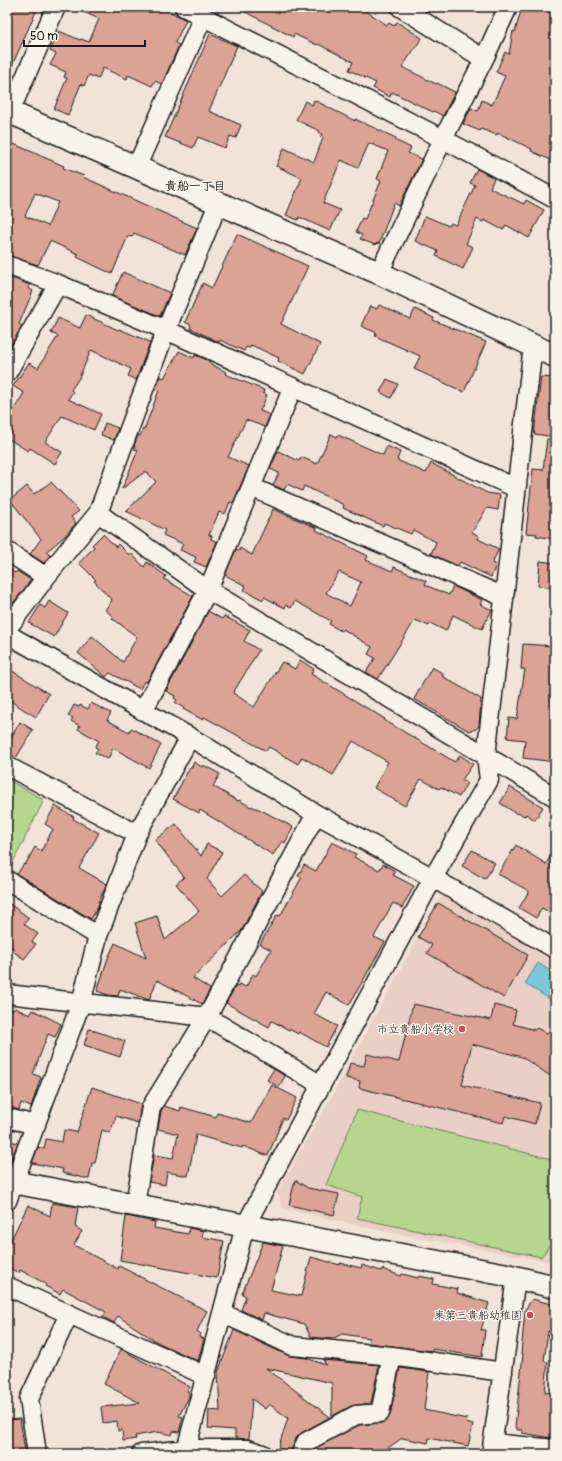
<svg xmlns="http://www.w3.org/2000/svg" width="562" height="1461" viewBox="0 0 562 1461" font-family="Pangolin,'Klee One',sans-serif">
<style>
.built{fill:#ead0c4}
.green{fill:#b6d690;stroke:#697956}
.water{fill:#7cc8db;stroke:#56838f}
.building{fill:#dba296;stroke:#1c1c1c;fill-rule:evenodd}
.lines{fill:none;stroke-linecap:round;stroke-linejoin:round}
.street-casing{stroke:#1c1c1c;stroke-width:21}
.secondary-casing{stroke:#1c1c1c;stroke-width:25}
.street{stroke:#f7f3e8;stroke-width:18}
.secondary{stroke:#f7f3e8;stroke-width:22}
.poi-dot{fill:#d1495b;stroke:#f7f3e8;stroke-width:1.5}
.labels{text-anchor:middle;stroke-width:3;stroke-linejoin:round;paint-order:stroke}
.poi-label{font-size:11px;fill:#1c1c1c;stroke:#f7f3e8;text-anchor:end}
.neighbourhood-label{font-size:12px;font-weight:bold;fill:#1c1c1c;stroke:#f7f3e8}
</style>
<rect width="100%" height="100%" fill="#f1e3d8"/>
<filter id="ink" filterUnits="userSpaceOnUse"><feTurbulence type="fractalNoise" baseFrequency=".025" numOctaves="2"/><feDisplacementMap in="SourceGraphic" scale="8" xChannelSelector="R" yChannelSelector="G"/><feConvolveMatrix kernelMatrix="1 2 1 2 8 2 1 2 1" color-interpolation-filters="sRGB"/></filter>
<g filter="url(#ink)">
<path class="built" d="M444,896L555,963V1261H545L382,1231L282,1208L277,1192L333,1094L439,899Z"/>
<path class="green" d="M7,779L44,800L8,872H7Z
M357,1110L555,1160L552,1216L553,1241L541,1257L357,1218L362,1197L326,1185Z"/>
<path class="water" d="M538,963L555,974V1002L525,984Z"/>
<path class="building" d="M7,7H38L7,77Z
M72,7H122L133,12L135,7H161L186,20L175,43L179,45L162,84L155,81L152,86L128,75L127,79L103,68L98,79L89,75L84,86L81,84L68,115L54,109L67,78L64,77L66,72L50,65L56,54L50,51L59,31L80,40L81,39L89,42L99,19Z
M236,7H360L387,25L389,23L394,26L397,22L422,38L402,67L436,84L437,83L455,92L443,116L434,111L433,112L392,92L390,97L373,88L376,83L349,70L353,62L318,44L317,45L294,34L293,37Z
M522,7H550L549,12L555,13V162L531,151L532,149L498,133L497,135L481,129L480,131L463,124L471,108L478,111L482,100L492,105L505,76L496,72L505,52L509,54L513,31L515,32Z
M210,34L237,46L209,111L241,125L236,138L230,136L225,148L198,137L193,148L165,137Z
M314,100L355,121V119L396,138L395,140L411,148L408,153L422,159L399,206L394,203L379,244L377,243L375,245L360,239L362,235L356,232L362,218L365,219L381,181L377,179L388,151L369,143L358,168L341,160L323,203L340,210L330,231L299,217L298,220L286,215L302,178L276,166L284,148L314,162L323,138L320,137L322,134L319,133L320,131L296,120L305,101L312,105Z
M7,141L64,166L63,168L84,176L83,177L197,228L185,255L134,233L132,237L128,236L112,274L77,257L78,254L50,241L38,265L7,255ZM35,193L58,202L48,226L25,216Z
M477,169L494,178L490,188L524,204L526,200L544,210L529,238L506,225L503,230L484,220L483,222L477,219L466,244L473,247L463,269L436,256L438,251L415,241L425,216L449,226L451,223L456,225L475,185L470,183Z
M237,234L308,266L281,324L320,344L305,374L278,361L279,358L251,345L250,348L246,347L244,351L220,340L219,342L190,328L191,325L185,322L203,283L212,288Z
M123,272L170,293L160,316L112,296Z
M7,276L30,285L28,288L33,291L19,324L22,326L7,352Z
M379,305L410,319L415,309L434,318L433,320L486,342L464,392L414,369L420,356L375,336L377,333L361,326L370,306L377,309Z
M86,315L118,330L119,329L150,342L136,380L128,376L131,369L91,350L79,378L71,390L73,392L68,399L101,414L94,430L62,416L45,442L62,452L55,464L30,448L28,451L7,438V421L24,393L13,386L29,363L38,368L58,336L51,333L58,318L80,328Z
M179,351L194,358L195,355L210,361L209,363L226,372L225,374L264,390L263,393L267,395L260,411L270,415L265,427L246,420L228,457L249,466L233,503L230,502L225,514L219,512L209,535L212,536L211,539L217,542L206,567L194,562L196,557L180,550L183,544L163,535L165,530L126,511L156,482L146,471L122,489L138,450L134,449L135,447L134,446L138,435L140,436L143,429L144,430L159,390L155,389L160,376L164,378Z
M541,377L555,378L551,418H555V437L534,434Z
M387,379L398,384L391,398L380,392Z
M105,423L118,428L114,440L101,435Z
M331,434L337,437L338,435L383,455L387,446L400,452L397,460L426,473L431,463L487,493L500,495L498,510L487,508L472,532L479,536L478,539L499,549L492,563L496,565L491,577L460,562L458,566L431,554L436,542L413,530L411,534L384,523L383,526L343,508L344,505L304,486L302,491L287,484L284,490L273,485L279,473L270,469L278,451L299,461L301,457L317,464Z
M547,439L555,440V539L536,536L537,534L526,533L533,469L543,470Z
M51,482L79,511L71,517L76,523L65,536L46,552L50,555L44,563L30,554L41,539L10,500L27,486L34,494Z
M273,509L317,528L316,530L368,556L366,560L392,571L394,567L426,581L425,585L449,595L453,586L482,600L480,604L492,610L482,629L453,615L446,631L430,623L429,626L415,620L378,679L366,672L375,658L368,654L372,647L343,629L341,631L329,624L331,621L295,601L291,608L286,605L285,608L264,597L263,600L244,590L246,586L225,575L236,549L239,551L240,548L252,555ZM339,572L361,582L350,606L326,593Z
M103,534L116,547L118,544L129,555L131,553L144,567L147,562L166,576L164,579L193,596L147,682L144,681L140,689L110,673L106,677L78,653L92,636L123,662L137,637L112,618L113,616L105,610L112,600L94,581L96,580L79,563L94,547L92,545Z
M540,561L555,563V588L538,586Z
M7,567L15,573L17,571L31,580L7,611Z
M49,601L68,613L54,637L29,623L40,605L45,608Z
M208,611L222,619L224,616L250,630L244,641L259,650L233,693L254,707L282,662L295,669L300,660L314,669L311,674L385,719L384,720L455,762L460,755L473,764L462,780L467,783L459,797L441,787L439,789L421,779L405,806L374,788L388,762L353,741L333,775L302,757L298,764L269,747L266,751L204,717L203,720L183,709L184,708L175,703L177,700L174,698L175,696L166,691Z
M523,644L555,646V762L523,758L525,740L507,738L509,718L517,719L525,669H521Z
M432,667L444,674L442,676L481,699L479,726L476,729L469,731L414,699Z
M11,670L49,694L36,717L7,699V678Z
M91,703L111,713L107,720L129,732L131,728L161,745L149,768L113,748L108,759L95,753L98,749L95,747L99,741L78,729L80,726L71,721L73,718L68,716L74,705L79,707L80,705L88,709Z
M20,722L33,730L16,758L7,752V744Z
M194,762L202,767L203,765L220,774L213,786L238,801L239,800L251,807L252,806L257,809V808L293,827L285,843L282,841L273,855L200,810L199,813L173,799L190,767H192Z
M510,787L543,807L535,820L526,814L525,816L517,813V814L500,803Z
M55,806L74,817L73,819L99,833L79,868L107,884L98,902H100L98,907L91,919L17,874L24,864L25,865L35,847L41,851L53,829L45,824Z
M176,824L201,856L207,844L222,852L207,879L222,896L244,875L262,891L242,930L193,978L210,989L202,1004L157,980L149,1000L120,989L118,996L108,995L97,991L108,958L115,943L146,958L135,923L157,916L165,940L199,911L176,884L184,877L155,840Z
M332,842L356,854L354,857L379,870L383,864L395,871L393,875L414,886L402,908L393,903L374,937L385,942L349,1005L326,992L314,1014L337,1026L326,1047L299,1032L298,1034L289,1029V1030L272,1021L269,1027L226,1003L236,986L238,987L239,984L246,987L253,974L256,976L271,950L260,944L277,915L280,916L302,877L298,876L304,865L316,871Z
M516,845L546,864L555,848V916L542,908L536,918L519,908L529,891L498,874Z
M472,850L495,863L485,879L462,866Z
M7,902L29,918L24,924L38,934L32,942L36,944L24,959L14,952L15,950L7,943Z
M438,903L528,955L504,998L427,953L432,945L418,937Z
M413,1004L491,1020L494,1005L516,1010L513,1024L535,1030L537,1028L547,1034L555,1021V1079L522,1057L472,1044L462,1085L540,1103L535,1124L505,1116L503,1123L359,1088L360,1081L346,1078L350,1063L364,1066L367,1054L399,1062Z
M7,1007L13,1010L15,1008L30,1015L33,1010L61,1024L55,1037L48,1034L33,1074L41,1077L31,1107L21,1103L19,1110L7,1106Z
M89,1029L125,1041L120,1057L84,1045Z
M274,1069L285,1076L279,1087L267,1080Z
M272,1085L297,1098L286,1120L283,1118L268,1156L243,1146L242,1148L196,1135L188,1176L167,1172L165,1185L149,1182L154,1155L173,1158L178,1134L158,1129L161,1111L164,1106L180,1111L181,1107L216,1117L217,1113L251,1123Z
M92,1087L141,1104L138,1123L116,1116L110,1133L102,1130L95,1163H92L89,1179L62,1173L63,1169L32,1163L38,1147L44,1149L46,1139L62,1142L64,1130L77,1132Z
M7,1140L18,1143L11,1159H7Z
M295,1180L308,1188L339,1194L334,1215L289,1205Z
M52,1203L78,1207L75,1227L82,1231L74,1245L118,1269L119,1266L207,1311L197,1331L201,1334L199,1337L204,1339L198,1361L157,1342L118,1316L114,1323L103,1317L106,1312L63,1289L60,1294L45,1286L46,1284L20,1270L19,1273L7,1267V1248L28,1205L50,1216Z
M126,1216L155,1222L154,1228L188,1234L189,1228L203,1231L202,1237L224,1241L217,1278L120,1260Z
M263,1242L283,1246L271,1290L301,1296L311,1257L340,1265V1263L361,1268L362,1265L381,1271L382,1269L401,1276L402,1274L418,1278L419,1276L434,1279L433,1284L458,1289L457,1293L489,1303L481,1330H485L482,1357L432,1349V1351L368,1343L369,1338L342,1334L332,1339L311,1337L304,1324L264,1313L262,1320L241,1310L246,1296L242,1294Z
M532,1299L555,1305V1333L548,1331L544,1361L548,1362L545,1392L555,1393V1416L553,1427H552L551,1438L522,1433V1430H517V1427H515L523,1354H521L525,1310Z
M234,1330L289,1356L306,1358L326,1365L323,1360L379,1365L371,1403L351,1406L332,1416V1383L266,1368L330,1417L301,1433L296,1438L291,1452L278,1448L288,1418L269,1404L265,1409L252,1399L249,1439L235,1438V1430L208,1428L209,1410L220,1411L218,1372Z
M121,1349L190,1387L187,1391L189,1392V1397L179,1416L183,1417L179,1432L173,1431L172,1435L158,1432L135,1436L136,1439L123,1441L122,1430L118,1431L117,1421L103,1423L101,1407L140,1403L104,1384Z
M400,1368L429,1372L424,1410L467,1419L466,1423L473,1425L468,1446L429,1438L428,1443L402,1438L379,1454H312L314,1449L359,1425L381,1423L387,1420L390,1415Z
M20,1419L25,1451L8,1453L7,1420Z"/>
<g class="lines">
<defs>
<path id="street" d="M184,7L443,139L555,199
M400,7L484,59
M7,118L56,7
M136,168L203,17
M7,265L58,284L166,330L516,488
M379,273L443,139L484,59L508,7
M7,373L58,284
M251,487L504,597
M98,513L208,590L555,797
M7,551L46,577
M7,629L46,577L98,513L166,330L218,204
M7,634L190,737L316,814L433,878L555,949
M143,711L208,590L293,387
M7,766L137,834
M7,880L98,936
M7,994L207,1017L321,1085
M7,1118L36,1125
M7,1201L81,1003L98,936L137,834L190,737
M135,1205L151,1107L207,1017L316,814
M7,1286L206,1376
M222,1313L293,1346L392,1356L503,1372
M493,1443L555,1449
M37,1454L29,1399L69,1314
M141,1454L187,1449H247L263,1454
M185,1454L245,1226L433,878L489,780L486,756L533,345
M301,1454L306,1442L356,1415L380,1413L392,1356
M491,1454L516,1278"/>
<path id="secondary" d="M7,111L379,273L555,356
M7,1181L502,1274L555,1287"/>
</defs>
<use href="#street" class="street-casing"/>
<use href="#secondary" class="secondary-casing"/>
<use href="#street" class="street"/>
<use href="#secondary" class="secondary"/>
</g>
</g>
<g class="poi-dot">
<circle cx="462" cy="1029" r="4"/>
<circle cx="530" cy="1315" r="4"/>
</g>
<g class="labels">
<g class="poi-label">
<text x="454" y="1033">市立貴船小学校</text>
<text x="522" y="1319">東第三貴船幼稚園</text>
</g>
<g class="neighbourhood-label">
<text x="195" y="190">貴船一丁目</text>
</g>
</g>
<rect width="562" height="1461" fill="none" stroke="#f7f3e8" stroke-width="24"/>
<rect x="12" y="12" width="538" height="1437" fill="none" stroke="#1c1c1c" stroke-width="1.5" filter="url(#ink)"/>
<path d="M24 40v6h121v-6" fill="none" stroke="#1c1c1c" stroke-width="2"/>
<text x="30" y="40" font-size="12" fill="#1c1c1c" stroke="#f7f3e8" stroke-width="3" paint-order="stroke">50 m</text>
</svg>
